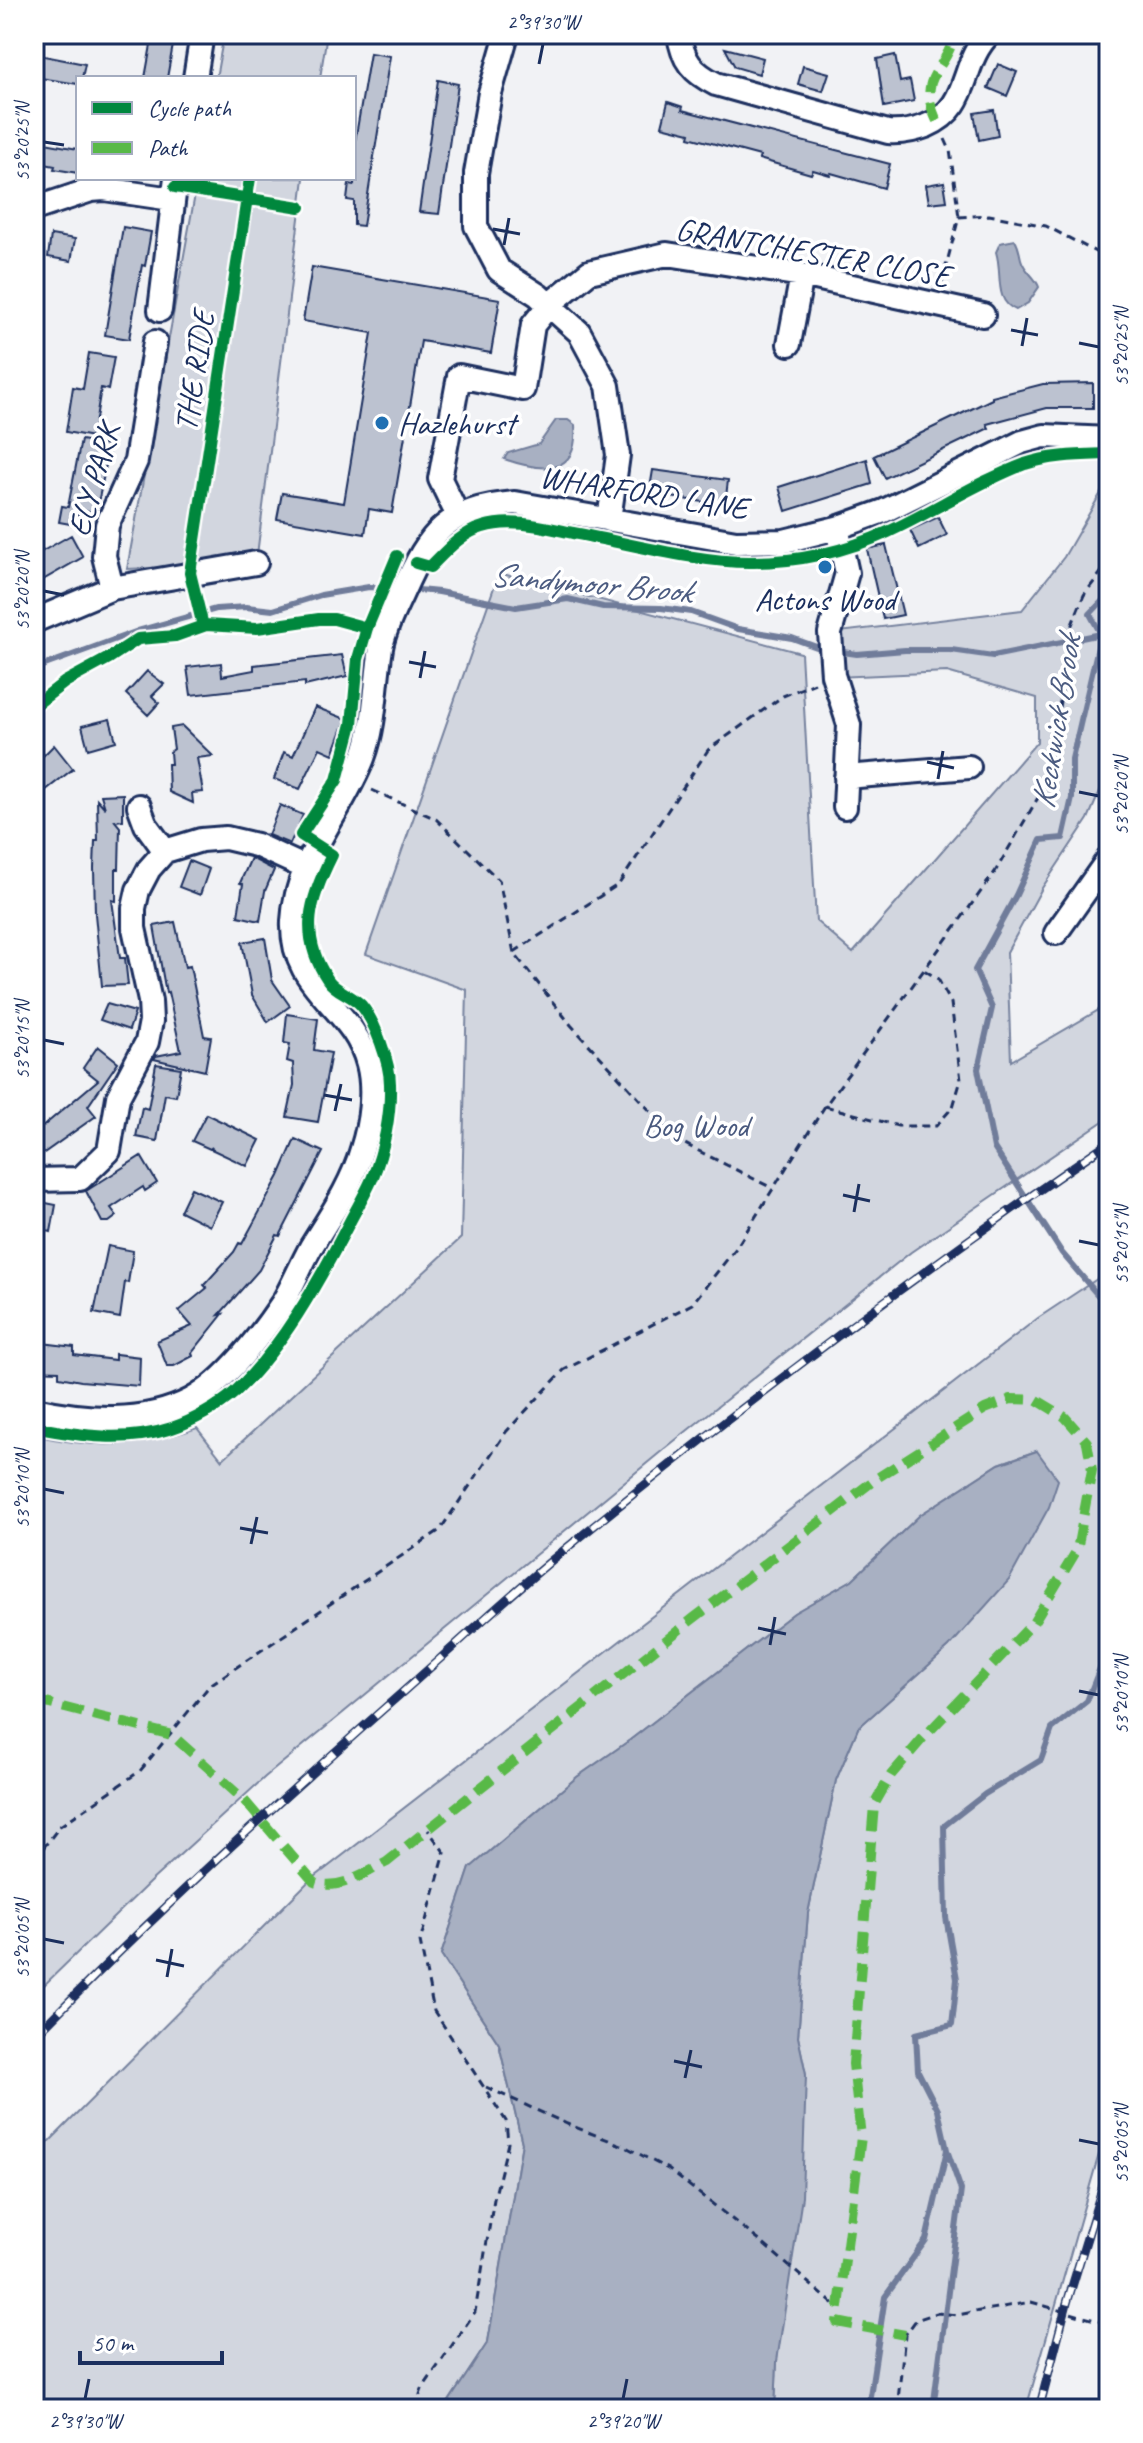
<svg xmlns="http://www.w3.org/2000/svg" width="1143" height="2443" viewBox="0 0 1143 2443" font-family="Caveat,sans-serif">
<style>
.green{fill:#d2d6df;stroke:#76829e;stroke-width:2}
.water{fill:#a8b0c2;stroke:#707c9a;stroke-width:2}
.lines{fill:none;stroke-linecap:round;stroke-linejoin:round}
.stream{stroke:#707c9a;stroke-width:6}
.building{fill:#bcc2d0;stroke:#1b2f5e;stroke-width:2}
.minor-casing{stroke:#1b2f5e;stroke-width:28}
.path{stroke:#1b2f5e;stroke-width:3;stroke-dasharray:8 6;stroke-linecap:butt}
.minor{stroke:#fff;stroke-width:22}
.rail-casing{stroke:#1b2f5e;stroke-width:9}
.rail{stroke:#fff;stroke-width:6;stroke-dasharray:18;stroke-linecap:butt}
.quiet{stroke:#58b947;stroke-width:10;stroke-dasharray:20 10;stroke-linecap:butt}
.cycleway-casing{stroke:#fff;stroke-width:17}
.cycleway{stroke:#00873e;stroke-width:12}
.ticks{fill:none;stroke:#1b2f5e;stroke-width:3}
.poi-dot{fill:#1f6fb2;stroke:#fff;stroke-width:3}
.labels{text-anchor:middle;stroke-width:7;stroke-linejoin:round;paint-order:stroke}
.street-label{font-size:32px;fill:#1b2f5e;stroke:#fff}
.poi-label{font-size:32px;fill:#1b2f5e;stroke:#fff;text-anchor:start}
.park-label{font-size:32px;fill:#49597e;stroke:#fff}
.water-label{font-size:34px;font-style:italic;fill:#4c5c81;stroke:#fff}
.neatline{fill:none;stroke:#1b2f5e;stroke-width:3}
.ticks-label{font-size:20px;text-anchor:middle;fill:#1b2f5e}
</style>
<rect width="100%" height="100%" fill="#f1f2f5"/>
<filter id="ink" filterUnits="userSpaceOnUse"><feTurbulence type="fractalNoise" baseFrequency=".0125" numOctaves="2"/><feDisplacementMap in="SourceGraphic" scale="16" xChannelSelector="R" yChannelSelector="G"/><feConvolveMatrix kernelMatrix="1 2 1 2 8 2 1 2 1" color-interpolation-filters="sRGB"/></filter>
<g filter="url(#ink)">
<path class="green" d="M224,34H327L320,78H216Z
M198,178H304L256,563L127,569Z
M1109,479V770L1088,819L1042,888L1007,952L1011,1061L1109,1004V1117L911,1252L663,1450L265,1777L149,1883L34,1995V1435C95,1449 138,1448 197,1428L222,1460L461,1238L467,990L366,954L499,573L801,653L816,921L853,953L1037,742V698L947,672L836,677L831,633L1022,610L1064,557Z
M1109,1271V2119L1026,2409H775L777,2361L806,2074L798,2037L808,1913L836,1780L858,1728L949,1647L1036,1451L999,1464L920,1515L852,1580L794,1613L630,1740L577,1777L470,1868L441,1955L499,2044L522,2143L488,2342L444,2409H34V2157L307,1883L1038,1318Z"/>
<path class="water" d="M1015,240C1019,247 1019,251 1021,259C1024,271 1035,276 1039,287L1028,303L1016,310C993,301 1003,273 996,252L1000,243Z
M556,420H568L575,425C579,477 542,472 504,459L508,453L539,444Z
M1037,1451L1058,1480L1049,1507L1009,1580L949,1647L858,1728L836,1780L808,1913L798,2037L806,2074L802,2197L777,2361L775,2409H444L488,2342L522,2143L499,2044L441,1955L470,1868L577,1777L630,1740L794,1613L852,1580L920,1515L999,1464Z"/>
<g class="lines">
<path class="stream" d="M408,589L439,592L516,607L568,599L603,607L661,608L691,612L738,629L792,638L822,649L857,654L905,650H951L993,656L1101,634
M1109,594L1090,614L1101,634L1072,759V798L1063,838L1041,840L1016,895L975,970L992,1008L978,1069L994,1148L1062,1253L1102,1300L1109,1316
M34,669L138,631L216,609L246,607L273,610L321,595L369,587L397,588
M868,2409L885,2297L926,2240L947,2150L938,2110L918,2071L916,2034L952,2025L957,1979L946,1917L944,1826L985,1794L1041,1760L1052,1729L1087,1701L1109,1645
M933,2409L961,2190L948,2153"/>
</g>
<path class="building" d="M153,34H175L167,78H145Z
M725,48L763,58L759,74L735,67Z
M370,53L390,56L363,226L354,225V201L347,200L349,184L354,185V147Z
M34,54L85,64L82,78H78V84L34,77Z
M895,55L900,82L910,80L914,101L884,107L877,59Z
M998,64L1017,72L1007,96L988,88Z
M803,66L829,73L823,91L798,84Z
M438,80L458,84L439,214L419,212Z
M668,102L683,107L682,110L890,164L884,188L831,173L830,175L813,170L811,174L759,159L760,156L689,137L690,133L662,126Z
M994,110L998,136L979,140L974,113Z
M34,141L78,149V173L54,169L55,166L34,162Z
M944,182L947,201L929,203L926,185Z
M123,227L151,232L145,266L142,265L129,339L105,335Z
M51,235L75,239L71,261L48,257Z
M312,267L500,299L491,353L421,341L392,513L369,509L365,534L277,519L282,493L344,503L372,333L303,321Z
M89,353L114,357L108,390L101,388L93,437L66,432L73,387L83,389Z
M1093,383V408H1047L987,424L989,428L885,478L874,456L992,399V397L1043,384Z
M81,440L110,445L96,513L79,510L76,525L59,522L62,506L68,507Z
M867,459L872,484L786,511L779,487Z
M653,470L728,480L725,505L649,494Z
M938,517L947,535L919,549L910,530Z
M71,535L83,557L34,585V556Z
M886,545L903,615L883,619L867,549Z
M342,655L347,676L305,686V682L191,695L187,667L221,663L222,676L254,670V665Z
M147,671L164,684L152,696L159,703L148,715L126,694Z
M315,707L346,719L333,754L320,748L300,789L274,779L284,752L293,756Z
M110,719L116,741L88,749L82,726Z
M182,726L213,756L197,758L203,792L192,793L193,803L169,792L168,764H171L170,752L174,749L171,728Z
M54,745L73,769L46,790L34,774V765Z
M123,794V820L115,821L120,827L119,869H116V901L112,900L120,958H125L128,985L102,986L95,914L94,868L95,841H98L97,799L105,808L101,795Z
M280,805L303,815L290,844L268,835Z
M251,858L274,870L265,891L260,921L238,916L243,884L240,883Z
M189,861L209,869L200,895L179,887Z
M175,922L185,967L190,966L204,1036L211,1037L205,1071L154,1059L156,1056L181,1051L168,992L166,993L154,926Z
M265,938L272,980L290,1006L268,1022L252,995L242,942Z
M107,1004L135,1012L129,1030L100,1020Z
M287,1014L318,1019L314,1050L331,1053L318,1122L287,1117L294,1085L293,1063L287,1061L290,1044L284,1043Z
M98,1046L118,1062L88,1106L96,1116L34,1160V1134L98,1080L83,1068Z
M156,1064L181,1068L176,1096L165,1094L157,1141L136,1137L142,1107L148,1109Z
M206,1114L260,1140L247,1166L211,1149L212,1147L210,1149L192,1141Z
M295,1139L323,1152L280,1236L277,1235L259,1270L219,1315L223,1314L192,1353L193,1356L174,1366H167L157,1341L192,1326L179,1311L207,1288L204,1285L234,1252L239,1243L242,1244L279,1176Z
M141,1156L157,1183L145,1191L143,1187L111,1208L117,1216L109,1222H102L86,1191Z
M191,1188L222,1202L210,1226L180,1211Z
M36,1201L56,1205L51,1232L34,1228Z
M108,1246L133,1251L128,1283L125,1282L120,1318L94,1313Z
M34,1342L74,1347V1355L115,1360V1354L140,1357L139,1386L81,1381L59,1377V1371L34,1370Z"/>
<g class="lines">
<defs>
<path id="minor" d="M507,34L490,93L476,173V226L499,270L538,295L579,332L608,386L618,455L609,520
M679,34C682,60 693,73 716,84L888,132C902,133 913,131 926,126C972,107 959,64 989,34
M195,78L202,34
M34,209L91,190L104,189L172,199
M160,310L176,178
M789,344L802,275
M458,516L440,479L459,376L523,389L533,325L550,304L589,272L667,254L802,275L983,315
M837,528L847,573L830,633L833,675L849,725L845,807
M112,588L104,556L107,525L136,461L155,342
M34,621L112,588L256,563
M846,777L969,767
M139,806L146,825L165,851
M1056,933L1109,858
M34,1180L80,1179L109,1151L118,1097L147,1042L151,1021L150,1001L134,928V908L138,890L149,869L165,851L201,840L226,838L256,845L306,868
M34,1409C85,1420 143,1425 191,1400C225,1382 261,1335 283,1302C293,1285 301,1265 311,1247C330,1216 352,1185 362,1149C370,1124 375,1091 368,1064C353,1005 290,990 293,921C296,859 342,813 363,758C376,724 375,684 381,648C384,629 395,609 403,591C430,531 446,509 515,503L736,542L784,541L837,528L884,511L1022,442L1044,436L1109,439"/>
</defs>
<use href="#minor" class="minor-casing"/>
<path class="path" d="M945,139L950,150L959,217
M941,285L959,217L989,215L1046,226L1109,259
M372,790L436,819L499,880L514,953L571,1025L677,1140L772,1188
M514,952L619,884L708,750L783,696L815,683
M825,1106L898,1126H936L953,1107L961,1080L951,1003L938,979L924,970
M34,1860L60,1826L140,1771L210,1685L440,1530L506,1432L564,1370L692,1304L736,1248L825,1106L995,872L1050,777L1069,632L1084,595L1109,562
M486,2087L567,2124L624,2146L668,2169L761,2242L838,2308
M415,2409L422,2389L475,2312L494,2199L508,2143L506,2121L434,2011L420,1942L445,1853L428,1830
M897,2409L905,2335L916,2320L937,2313L957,2315L1031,2302L1109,2324"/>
<use href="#minor" class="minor"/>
<defs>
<path id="rail" d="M34,2037C147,1921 267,1812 388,1705C443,1657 496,1607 552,1560C731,1413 917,1273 1109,1142
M1039,2409L1067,2303L1109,2166"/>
</defs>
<use href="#rail" class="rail-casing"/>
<use href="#rail" class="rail"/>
<path class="quiet" d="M984,34L987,36
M937,121C915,74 947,73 954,34
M34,1700L172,1735L243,1799L314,1882C338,1892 365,1873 387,1862L694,1618L877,1478L985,1409L1011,1399L1037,1400L1065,1417L1087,1442L1092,1470L1077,1550L1033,1623L923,1738L891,1775L874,1805L853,2064L861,2137L837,2322L905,2335"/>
<defs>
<path id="cycleway" d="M175,187L300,207
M416,563L430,567C445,552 461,533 483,527C511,518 544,527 573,533C627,543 699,563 753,562C799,562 847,551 888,532C934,511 977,482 1025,464C1051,455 1081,455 1109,454
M203,626L190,573L250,178
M34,706L65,682L109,658L138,639L175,636L206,625L257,628L319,619H334L367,628
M34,1427C80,1436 126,1443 172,1428C193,1421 218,1407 235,1392C281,1349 318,1283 347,1227C355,1211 365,1195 372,1179C384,1151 391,1114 390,1084C390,1063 375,1021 361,1005C352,995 335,991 328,980C298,935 310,899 332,855L301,835L337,780L352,724L358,659L367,628L397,556"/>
</defs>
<use href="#cycleway" class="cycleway-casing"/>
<use href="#cycleway" class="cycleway"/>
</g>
</g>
<path class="ticks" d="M539,64L543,44M44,142L64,145M493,229L520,234M504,245L509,218M1011,330L1038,335M1079,343L1099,347M1022,346L1027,318M44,591L64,595M409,662L436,667M420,678L425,651M927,762L954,768M938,779L943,751M1079,792L1099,796M44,1040L64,1044M324,1095L352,1100M335,1111L341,1084M843,1195L870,1201M854,1212L859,1184M1079,1241L1099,1245M44,1489L64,1493M240,1528L268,1533M251,1544L257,1517M758,1628L786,1634M770,1645L775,1617M1079,1691L1099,1695M44,1939L64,1943M156,1960L184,1966M167,1977L172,1949M674,2061L702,2067M685,2078L691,2050M1079,2140L1099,2144M85,2399L89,2379M623,2399L627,2379"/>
<g class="poi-dot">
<circle cx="382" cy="423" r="8"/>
<circle cx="825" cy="567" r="8"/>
</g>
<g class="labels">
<g class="street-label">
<text transform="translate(813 252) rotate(10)" y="11">GRANTCHESTER CLOSE</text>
<text transform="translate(194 371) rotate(-81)" y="11">THE RIDE</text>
<text transform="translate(93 480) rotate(-74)" y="11">ELY PARK</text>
<text transform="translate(644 492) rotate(9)" y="11">WHARFORD LANE</text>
</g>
<g class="poi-label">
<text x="398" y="434">Hazlehurst</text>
<text x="825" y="610" text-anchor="middle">Actons Wood</text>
</g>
<g class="park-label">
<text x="696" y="1136">Bog Wood</text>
</g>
<g class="water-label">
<text transform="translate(591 582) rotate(5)" y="12">Sandymoor Brook</text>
<text transform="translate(1055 722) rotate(-81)" y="12">Keckwick Brook</text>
</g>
</g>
<rect width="1143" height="2443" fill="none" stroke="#fff" stroke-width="88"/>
<rect x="76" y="76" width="280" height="104" fill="#ffffff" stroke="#a4acbf" stroke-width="2"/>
<rect x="92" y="102" width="40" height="12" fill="#00873e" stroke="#a4acbf" stroke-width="2"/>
<text x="148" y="116" font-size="24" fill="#1b2f5e">Cycle path</text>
<rect x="92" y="142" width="40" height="12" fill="#58b947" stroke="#a4acbf" stroke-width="2"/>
<text x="148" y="156" font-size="24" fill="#1b2f5e">Path</text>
<path d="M80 2351v12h142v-12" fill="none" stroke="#1b2f5e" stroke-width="4"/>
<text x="92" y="2351" font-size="24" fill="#1b2f5e" stroke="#ffffff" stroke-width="6" paint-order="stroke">50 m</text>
<rect x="44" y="44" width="1055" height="2355" class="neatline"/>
<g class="ticks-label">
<text x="543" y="29">2°39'30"W</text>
<text transform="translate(22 142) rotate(-90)" y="7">53°20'25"N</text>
<text transform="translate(1121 347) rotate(-90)" y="7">53°20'25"N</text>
<text transform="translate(22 591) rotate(-90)" y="7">53°20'20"N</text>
<text transform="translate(1121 796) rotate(-90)" y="7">53°20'20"N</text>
<text transform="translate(22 1040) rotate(-90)" y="7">53°20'15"N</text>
<text transform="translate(1121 1245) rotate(-90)" y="7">53°20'15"N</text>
<text transform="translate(22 1489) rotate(-90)" y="7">53°20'10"N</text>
<text transform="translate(1121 1695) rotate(-90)" y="7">53°20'10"N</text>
<text transform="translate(22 1939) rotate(-90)" y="7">53°20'05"N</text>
<text transform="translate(1121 2144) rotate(-90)" y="7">53°20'05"N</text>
<text x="85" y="2428">2°39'30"W</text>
<text x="623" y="2428">2°39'20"W</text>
</g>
</svg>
